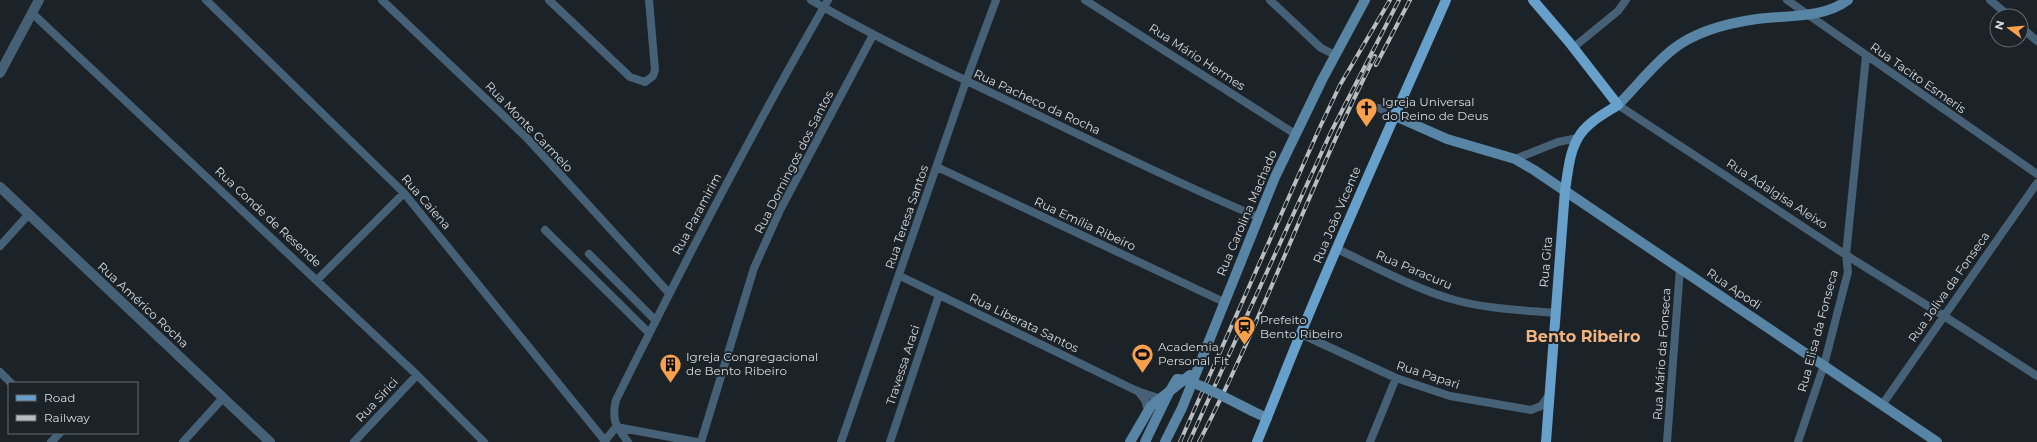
<svg xmlns="http://www.w3.org/2000/svg" width="2037" height="442" viewBox="0 0 2037 442" font-family="Montserrat,sans-serif">
<style>
.lines{fill:none;stroke-linecap:round;stroke-linejoin:round}
.minor{stroke:#466176;stroke-width:8}
.tertiary{stroke:#466176;stroke-width:10}
.secondary{stroke:#5885a5;stroke-width:10}
.primary{stroke:#66a0cb;stroke-width:10}
.rail-casing{stroke:#b8bdc1;stroke-width:4}
.rail{stroke:#1c2328;stroke-width:2.5;stroke-dasharray:8;stroke-linecap:butt}
.secondary-bridge{stroke:#5885a5;stroke-width:10}
.labels{text-anchor:middle;stroke-width:4;stroke-linejoin:round;paint-order:stroke}
.street-label{font-size:12px;fill:#d5dadd;stroke:#1c2328}
.poi-label{font-size:12px;fill:#d5dadd;stroke:#1c2328;text-anchor:start}
.district-label{font-size:16px;font-weight:bold;fill:#f2b47f;stroke:#1c2328}
</style>
<rect width="100%" height="100%" fill="#1c2328"/>
<g class="lines">
<path class="minor" d="M206,0L404,193L605,441
M382,0L527,138L669,293
M549,0L630,77L645,82L653,76L655,70L649,0
M811,0C885,43 963,79 1040,116C1113,151 1184,186 1258,217
M1085,0L1295,134
M1270,0L1321,48L1335,55
M1787,0L2037,174
M1990,0L2009,16
M32,13L417,375L484,442
M2021,27L2037,41
M1574,47L1618,11L1626,0
M1618,105L1846,255L1944,316L2037,376
M1379,108L1395,116
M1515,159L1558,142L1578,138
M937,167L1224,302
M545,230L649,333
M0,246L28,215
M1337,249C1374,266 1417,290 1455,300C1487,309 1522,310 1555,313
M589,254L655,320
M900,276L1137,391L1161,399
M317,280L404,193
M1301,334L1396,378L1450,396L1531,410L1541,406L1549,395
M0,372L11,383
M1138,391L1145,400L1148,410
M1882,405L2037,183
M616,427L697,442
M51,442L60,433
M183,442L223,398
M354,442L417,375
M604,442L616,427
M628,442C616,426 611,420 616,400C683,265 752,131 828,0
M701,442L754,268L780,210L873,35
M841,442L966,81L996,0
M890,442L939,295
M1370,442L1396,378
M1667,442L1680,268
M1798,442L1824,365L1843,291L1848,272L1846,255L1866,56"/>
<path class="tertiary" d="M0,73L39,0
M0,187L270,442"/>
<path class="secondary" d="M1618,105C1636,87 1652,66 1672,50C1694,32 1728,23 1757,19C1787,15 1822,19 1848,0
M1395,116L1447,139L1515,159L1534,170L1937,442
M1252,411L1267,418
M1130,442L1151,406L1190,375
M1165,442L1182,408L1275,177L1322,80L1365,0"/>
<path class="primary" d="M1533,0L1569,42L1618,105C1604,114 1586,123 1578,138C1569,153 1568,173 1565,190L1546,442
M1257,442C1272,406 1286,369 1301,333C1347,221 1397,111 1446,0"/>
<defs>
<path id="rail" d="M1376,65L1410,0
M1180,442L1320,127L1340,85L1390,0
M1189,442L1331,132L1399,0
M1199,442C1264,317 1311,182 1375,56"/>
</defs>
<use href="#rail" class="rail-casing"/>
<use href="#rail" class="rail"/>
<path class="secondary-bridge" d="M1145,442C1150,432 1173,382 1177,379C1191,378 1238,404 1252,411"/>
</g>
<defs>
<symbol id="church-pin" viewBox="-11 -11 22 30"><path d="M0 17L-7.5 6A9.5 9.5 0 1 1 7.5 6Z" fill="#f8a04b" stroke="#1c2328"/><path d="M-1.2-6h2.4v3.5h3.3v2.4h-3.3V6h-2.4V-.1h-3.3v-2.4h3.3Z" fill="#111"/></symbol>
<symbol id="station-pin" viewBox="-11 -11 22 30"><path d="M0 17L-7.5 6A9.5 9.5 0 1 1 7.5 6Z" fill="#f8a04b" stroke="#1c2328"/><path d="M-3-6H3Q5-6 5-4V2Q5 4 3 4L4.5 6H3L1.5 4h-3L-3 6H-4.5L-3 4Q-5 4-5 2V-4Q-5-6-3-6ZM-3.5-4v3h7v-3ZM-3.5 1v1.5H-2V1ZM2 1v1.5H3.5V1Z" fill="#111"/></symbol>
<symbol id="stadium-pin" viewBox="-11 -11 22 30"><path d="M0 17L-7.5 6A9.5 9.5 0 1 1 7.5 6Z" fill="#f8a04b" stroke="#1c2328"/><path d="M0-5a6.5 5 0 1 0 0 10a6.5 5 0 1 0 0-10ZM-3.5-1.8h7v3.6h-7Z" fill="#111"/></symbol>
<symbol id="building-pin" viewBox="-11 -11 22 30"><path d="M0 17L-7.5 6A9.5 9.5 0 1 1 7.5 6Z" fill="#f8a04b" stroke="#1c2328"/><path d="M-4-6H4V6H1V3H-1V6H-4ZM-2.5-4.3h1.7v1.8h-1.7ZM.8-4.3h1.7v1.8H.8ZM-2.5-1h1.7V.8h-1.7ZM.8-1h1.7V.8H.8Z" fill="#111"/></symbol>
</defs>
<g fill-rule="evenodd">
<use href="#church-pin" x="1354" y="96" width="25" height="34"/>
<use href="#station-pin" x="1232" y="314" width="25" height="34"/>
<use href="#stadium-pin" x="1130" y="342" width="25" height="34"/>
<use href="#building-pin" x="658" y="352" width="25" height="34"/>
</g>
<g class="labels">
<g class="street-label">
<text transform="translate(1197 57) rotate(33)" y="4">Rua Mário Hermes</text>
<text transform="translate(1918 78) rotate(35)" y="4">Rua Tacito Esmeris</text>
<text transform="translate(1037 102) rotate(25)" y="4">Rua Pacheco da Rocha</text>
<text transform="translate(529 127) rotate(46)" y="4">Rua Monte Carmelo</text>
<text transform="translate(794 162) rotate(-63)" y="4">Rua Domingos dos Santos</text>
<text transform="translate(1777 194) rotate(33)" y="4">Rua Adalgisa Aleixo</text>
<text transform="translate(426 202) rotate(49)" y="4">Rua Caiena</text>
<text transform="translate(1247 213) rotate(-67)" y="4">Rua Carolina Machado</text>
<text transform="translate(697 214) rotate(-62)" y="4">Rua Paramirim</text>
<text transform="translate(1337 215) rotate(-67)" y="4">Rua João Vicente</text>
<text transform="translate(268 217) rotate(43)" y="4">Rua Conde de Resende</text>
<text transform="translate(907 217) rotate(-71)" y="4">Rua Teresa Santos</text>
<text transform="translate(1085 224) rotate(25)" y="4">Rua Emília Ribeiro</text>
<text transform="translate(1546 262) rotate(-85)" y="4">Rua Gita</text>
<text transform="translate(1414 270) rotate(23)" y="4">Rua Paracuru</text>
<text transform="translate(1949 287) rotate(-55)" y="4">Rua Joliva da Fonseca</text>
<text transform="translate(1734 289) rotate(34)" y="4">Rua Apodi</text>
<text transform="translate(143 305) rotate(43)" y="4">Rua Américo Rocha</text>
<text transform="translate(1024 323) rotate(26)" y="4">Rua Liberata Santos</text>
<text transform="translate(1818 331) rotate(-75)" y="4">Rua Elisa da Fonseca</text>
<text transform="translate(1662 354) rotate(-86)" y="4">Rua Mário da Fonseca</text>
<text transform="translate(903 365) rotate(-72)" y="4">Travessa Araci</text>
<text transform="translate(1428 375) rotate(18)" y="4">Rua Papari</text>
<text transform="translate(377 400) rotate(-47)" y="4">Rua Sirici</text>
</g>
<g class="poi-label">
<text x="1382" y="106">Igreja Universal<tspan x="1382" dy="14">do Reino de Deus</tspan></text>
<text x="1260" y="324">Prefeito<tspan x="1260" dy="14">Bento Ribeiro</tspan></text>
<text x="1158" y="351">Academia<tspan x="1158" dy="14">Personal Fit</tspan></text>
<text x="686" y="361">Igreja Congregacional<tspan x="686" dy="14">de Bento Ribeiro</tspan></text>
</g>
<g class="district-label">
<text x="1583" y="342">Bento Ribeiro</text>
</g>
</g>
<rect x="8" y="382" width="130" height="52" fill="#1c2328" stroke="#666c70"/>
<rect x="16" y="395" width="20" height="6" fill="#66a0cb" stroke="#666c70"/>
<text x="44" y="402" font-size="12" fill="#d5dadd">Road</text>
<rect x="16" y="415" width="20" height="6" fill="#b8bdc1" stroke="#666c70"/>
<text x="44" y="422" font-size="12" fill="#d5dadd">Railway</text>
<g transform="translate(2009 28) rotate(286)"><circle r="19" fill="#1c2328" stroke="#666c70"/>
<path d="M0-3L7 15L0 10L-7 15Z" fill="#f8a04b"/>
<text y="-6" font-size="11" font-weight="bold" text-anchor="middle" fill="#d5dadd">N</text>
</g>
</svg>
